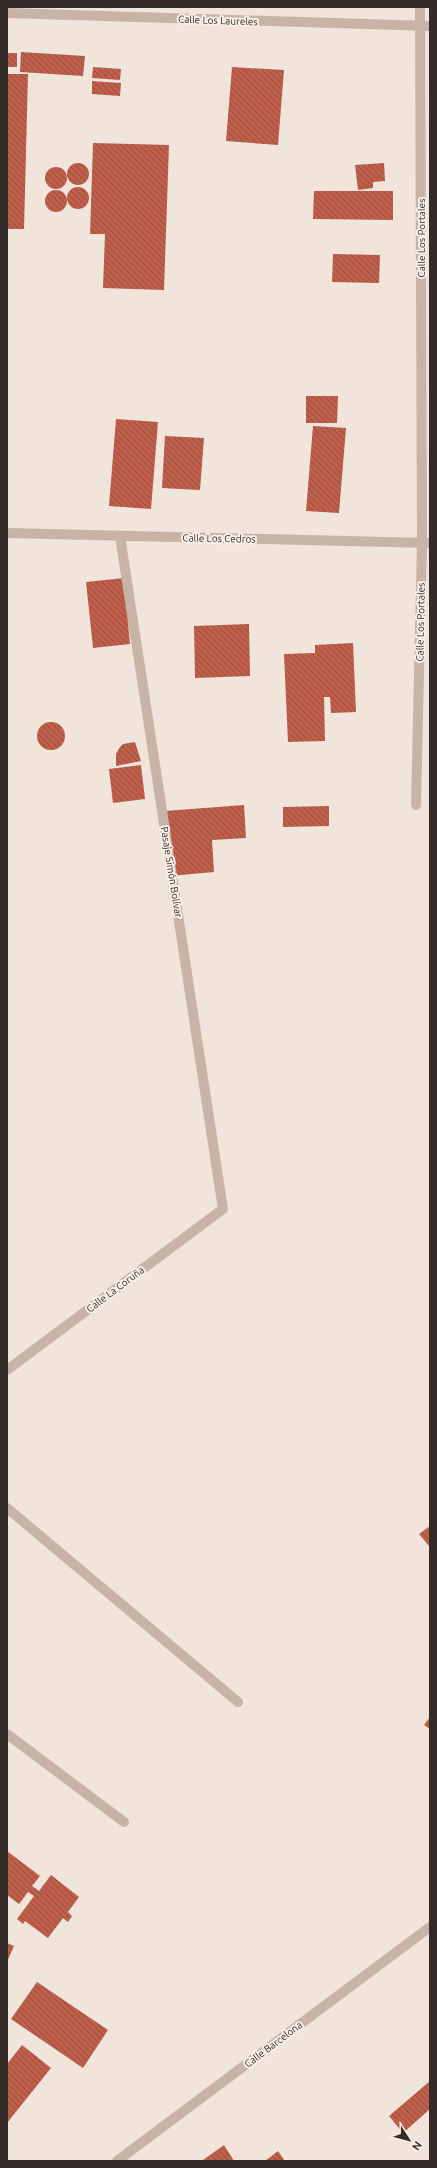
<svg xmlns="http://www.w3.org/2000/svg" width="437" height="2168" viewBox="0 0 437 2168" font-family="Ubuntu,sans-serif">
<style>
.building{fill:url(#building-back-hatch)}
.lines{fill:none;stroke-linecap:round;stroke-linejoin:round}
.minor{stroke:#c7b4a7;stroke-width:10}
.labels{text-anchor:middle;stroke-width:4;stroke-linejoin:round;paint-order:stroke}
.street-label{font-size:10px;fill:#342a27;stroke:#f8efe6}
</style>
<defs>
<pattern id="building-back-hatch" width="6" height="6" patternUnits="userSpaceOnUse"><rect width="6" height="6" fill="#bd5f4b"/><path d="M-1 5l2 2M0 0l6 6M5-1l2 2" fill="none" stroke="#9a4f3e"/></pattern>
</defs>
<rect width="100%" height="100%" fill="#f0e4db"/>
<path class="building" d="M21,52L85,56L83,76L20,72Z
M7,53H17V67H7Z
M93,67L121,69L120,80L92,78Z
M232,67L284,70L278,145L226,141Z
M7,74H28L24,229H7Z
M92,81L121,83L120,96L92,94Z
M93,143L169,145L164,290L103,288L105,234H90Z
M384,163L385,181L373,182V188L358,190L355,165Z
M67 174a11 11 0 1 1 22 0a11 11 0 1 1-22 0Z
M45 178a11 11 0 1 1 22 0a11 11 0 1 1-22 0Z
M67 198a11 11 0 1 1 22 0a11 11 0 1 1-22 0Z
M45 201a11 11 0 1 1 22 0a11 11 0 1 1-22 0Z
M314,191H393V220L313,219Z
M333,254L380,255L379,283L332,282Z
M306,396H338L337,423H306Z
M116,419L158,422L151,509L109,506Z
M313,426L346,428L339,513L306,511Z
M165,436L204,438L200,490L162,488Z
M124,578L130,644L93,648L86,582Z
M249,624L250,676L195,678L194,626Z
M353,643L356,712L331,713L330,697H324L325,741L288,742L284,654L315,653V645Z
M37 736a14 14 0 1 1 28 0a14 14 0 1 1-28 0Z
M135,742L141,761L116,766V754L120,747L123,744Z
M141,765L145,799L113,803L109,769Z
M244,805L246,838L212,840L214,872L170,876L165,811Z
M329,806V826L283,827V807Z
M430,1526V1547L419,1534Z
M430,1717V1729L424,1725Z
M7,1851L40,1876L32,1886L39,1891L51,1875L79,1897L68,1912L72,1916L68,1922L63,1918L48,1938L25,1921L23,1924L17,1919L34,1896L28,1892L19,1904L7,1895Z
M7,1943L14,1946L7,1962Z
M37,1982L108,2030L83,2068L11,2019Z
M22,2045L51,2068L7,2123V2064Z
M430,2081V2109L403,2133L389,2116Z
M224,2145L234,2161H204L203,2160Z
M278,2151L285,2161H265Z"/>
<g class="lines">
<path class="minor" d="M7,13L430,26
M7,533L430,543
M416,805L422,543L420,7
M7,1370L223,1209L120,536
M7,1508L238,1702
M7,1734L124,1822
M117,2161L430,1927"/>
</g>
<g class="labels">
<g class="street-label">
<text transform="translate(218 20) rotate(2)" y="4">Calle Los Laureles</text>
<text transform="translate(421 238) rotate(-90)" y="4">Calle Los Portales</text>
<text transform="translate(219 538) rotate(1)" y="4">Calle Los Cedros</text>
<text transform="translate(420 622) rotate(-89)" y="4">Calle Los Portales</text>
<text transform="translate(172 872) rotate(81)" y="4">Pasaje Simón Bolívar</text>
<text transform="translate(115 1289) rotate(-37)" y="4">Calle La Coruña</text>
<text transform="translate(273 2044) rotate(-37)" y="4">Calle Barcelona</text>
</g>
</g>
<rect width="437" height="2168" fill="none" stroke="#342a27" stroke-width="16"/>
<g transform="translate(409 2140) rotate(126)" stroke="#f8efe6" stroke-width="3" paint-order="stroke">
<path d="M0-3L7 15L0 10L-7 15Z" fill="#342a27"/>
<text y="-6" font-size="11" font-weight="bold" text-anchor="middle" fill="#342a27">N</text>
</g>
</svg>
